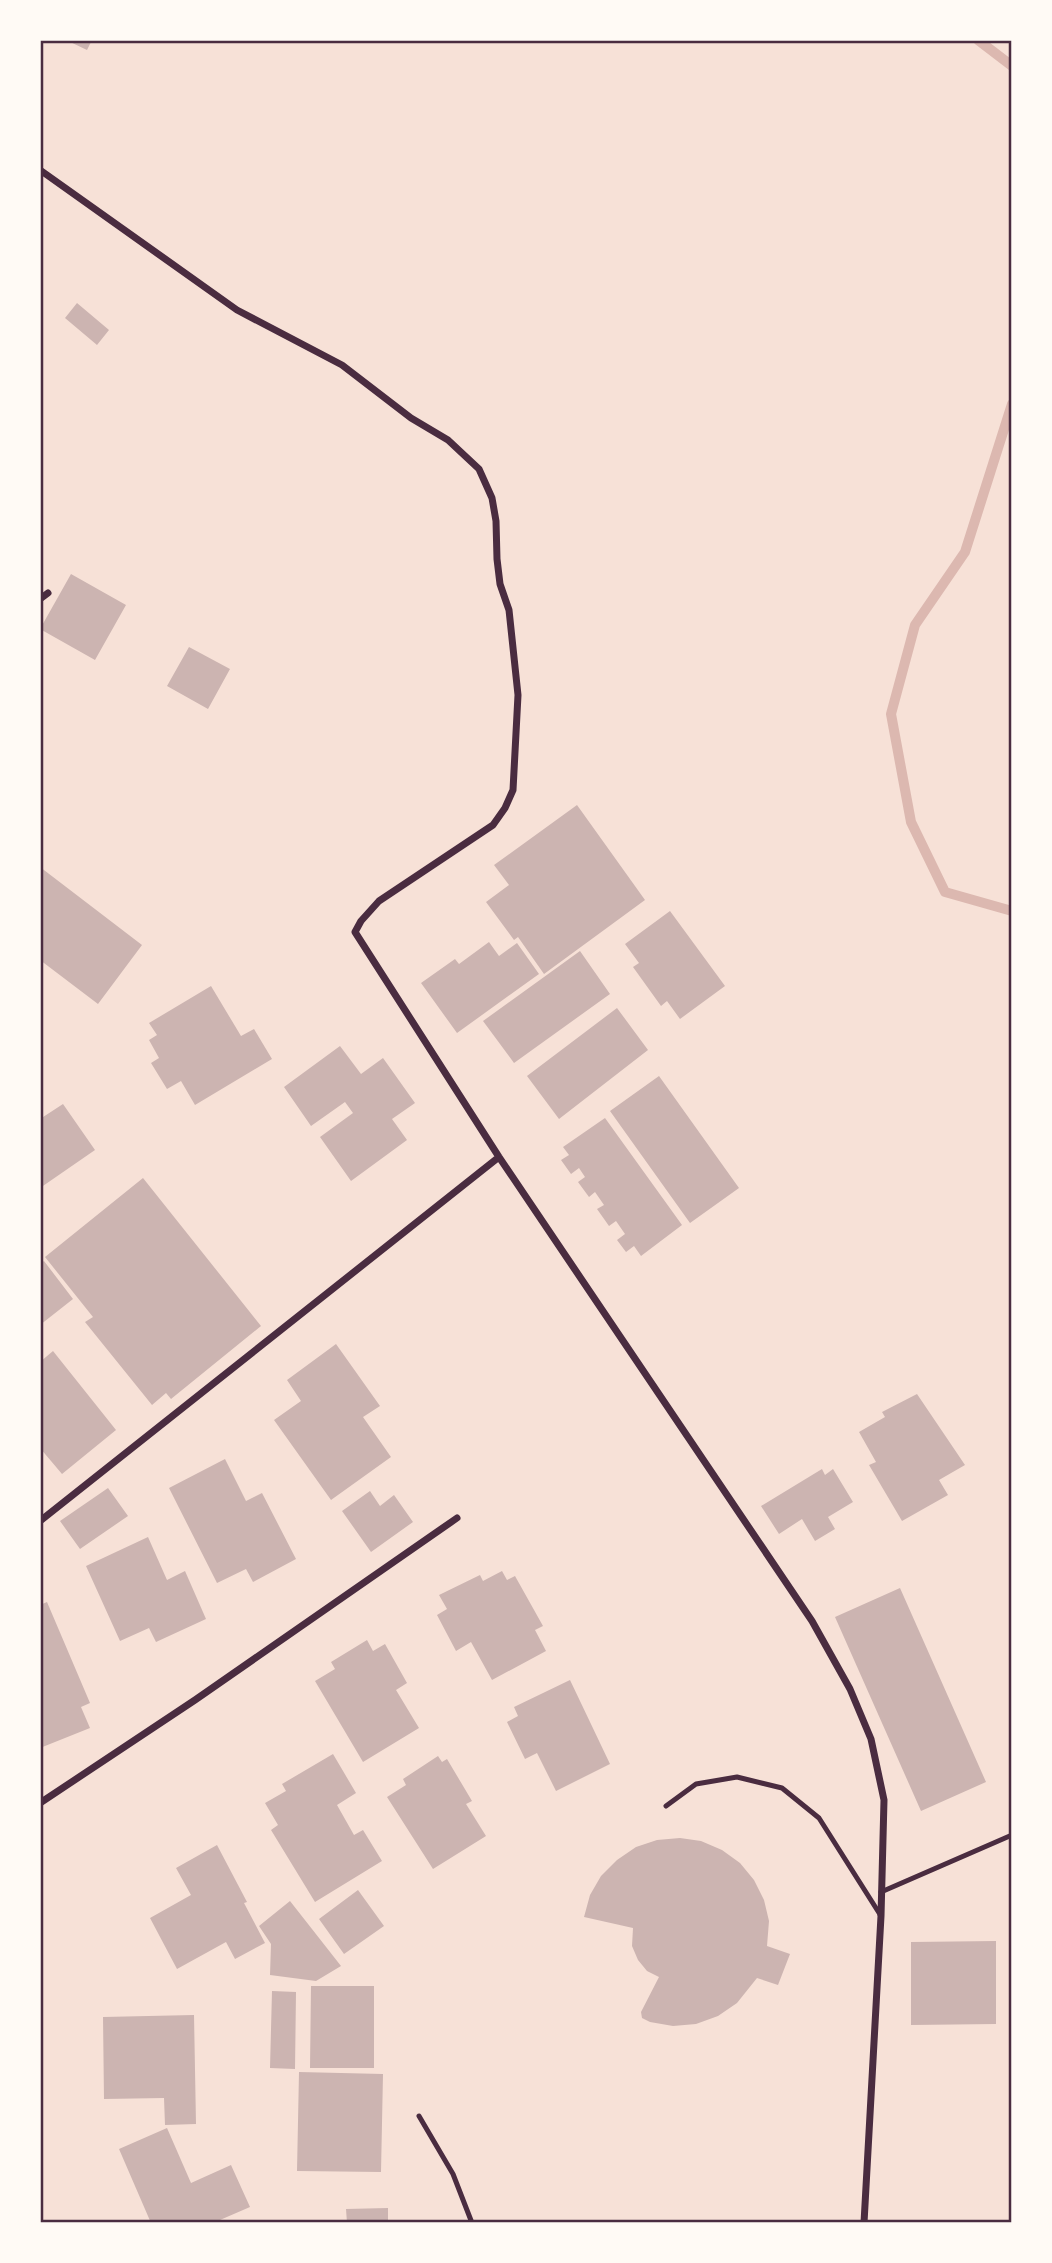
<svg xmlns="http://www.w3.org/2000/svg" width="1052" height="2263" viewBox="0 0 1052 2263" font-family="'Public Sans',sans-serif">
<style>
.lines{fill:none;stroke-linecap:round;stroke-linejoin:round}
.stream{stroke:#dcb8b0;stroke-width:10}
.building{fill:#ccb4b1}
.service{stroke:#4a2c40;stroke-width:5}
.minor{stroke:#4a2c40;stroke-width:7}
.neatline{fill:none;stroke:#4a2c40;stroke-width:2.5}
</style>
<rect width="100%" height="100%" fill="#f7e1d7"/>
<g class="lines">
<path class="stream" d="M978,40L1012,66
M1012,404L965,552L915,625L891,714L911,822L945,892L1012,911"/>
</g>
<path class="building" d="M66,40H92L87,50Z
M77,303L109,330L97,345L65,318Z
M71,574L126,605L95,660L40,629Z
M189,647L230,669L208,709L167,686Z
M577,805L645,900L544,974L518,937L514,940L486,902L509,885L494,865Z
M40,867L142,945L98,1004L40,960Z
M670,911L725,986L680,1019L667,1001L661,1006L633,967L639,963L625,944Z
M489,942L499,956L517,943L539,974L457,1033L421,983L455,959L459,964Z
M580,951L610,994L514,1063L483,1021Z
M211,986L241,1036L254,1029L272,1059L195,1105L181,1081L167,1089L151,1063L159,1058L149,1040L157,1035L149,1023Z
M617,1008L648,1050L559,1119L527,1076Z
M340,1046L361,1074L383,1058L415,1103L392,1119L407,1140L351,1181L320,1137L353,1113L345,1102L311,1126L284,1087Z
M659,1076L739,1188L690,1223L610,1111Z
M63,1104L95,1150L40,1188V1119Z
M605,1118L682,1225L641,1256L634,1246L626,1252L617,1240L625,1234L616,1221L609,1226L597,1209L604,1205L595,1192L589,1197L578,1182L585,1177L579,1168L571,1174L561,1160L569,1155L563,1147Z
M143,1178L261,1326L171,1399L166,1393L152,1405L85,1322L93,1317L45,1257Z
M44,1261L73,1299L40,1325V1264Z
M336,1344L380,1406L363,1417L391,1457L331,1500L274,1420L301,1401L287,1380Z
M53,1351L116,1430L62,1474L40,1448V1362Z
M917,1394L965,1465L939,1480L948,1495L902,1521L869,1465L876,1462L859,1432L885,1417L882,1412Z
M225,1459L246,1501L262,1493L296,1559L253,1582L246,1569L217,1583L169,1488Z
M822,1469L825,1475L833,1469L853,1502L828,1517L835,1529L815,1541L802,1519L779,1534L761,1506Z
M108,1488L128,1516L80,1549L60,1521Z
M370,1491L380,1506L394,1495L413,1522L371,1552L342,1511Z
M148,1537L167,1580L185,1571L206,1619L156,1642L149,1628L120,1641L86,1566Z
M502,1571L507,1580L515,1576L543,1626L535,1630L546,1651L492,1680L471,1642L456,1651L437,1615L447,1609L439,1595L480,1575L483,1581Z
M900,1588L986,1782L921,1811L835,1617Z
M47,1602L90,1703L81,1707L90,1728L40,1748V1605Z
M367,1640L373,1651L385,1644L407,1683L396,1690L419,1728L363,1762L315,1681L335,1669L331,1662Z
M570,1680L610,1764L556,1791L537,1753L525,1759L507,1722L518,1716L514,1707Z
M333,1754L356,1793L337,1805L354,1835L363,1830L382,1861L315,1902L271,1830L278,1825L265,1803L286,1791L282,1784Z
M438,1756L442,1762L447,1759L472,1801L466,1804L486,1836L433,1869L387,1797L406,1785L403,1779Z
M680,1838L701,1841L722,1850L740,1863L754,1880L764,1900L769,1921L767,1946L790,1954L778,1985L757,1978L737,2003L718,2016L696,2024L673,2026L650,2022L642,2018L641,2012L659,1977L647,1971L638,1960L632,1946L633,1928L584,1917L590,1895L601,1876L617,1860L636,1847L657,1840Z
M217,1845L247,1902L244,1903L265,1943L235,1959L226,1942L177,1969L150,1918L191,1895L176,1868Z
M358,1890L384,1926L344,1954L319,1919Z
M290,1901L341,1966L316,1981L270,1975L271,1944L259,1926Z
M996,1941V2024L911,2025V1942Z
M311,1986H374V2068H310Z
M272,1991L296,1992L295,2069L270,2068Z
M194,2015L196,2124L165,2125L164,2098L104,2099L103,2017Z
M299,2072L383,2074L381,2172L297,2171Z
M167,2128L191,2183L231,2165L250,2207L213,2223H151L119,2149Z
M388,2208V2223H347L346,2209Z"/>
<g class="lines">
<path class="service" d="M666,1806L696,1784L737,1777L782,1788L819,1818L881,1916
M881,1892L1012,1835
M419,2116L453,2174L472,2223"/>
<path class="minor" d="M40,170L237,310L342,365L411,418L448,440L479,469L492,498L496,521L497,559L500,584L509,610L518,695L513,790L505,808L493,825L379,901L361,921L355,932L499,1157L812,1621L850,1689L871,1739L884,1800L881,1916L864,2223
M40,599L48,593
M40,1521L499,1157
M40,1803L195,1700L457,1518"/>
</g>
<rect width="1052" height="2263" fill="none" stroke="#fffaf5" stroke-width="84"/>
<rect x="42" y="42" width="968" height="2179" class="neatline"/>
</svg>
